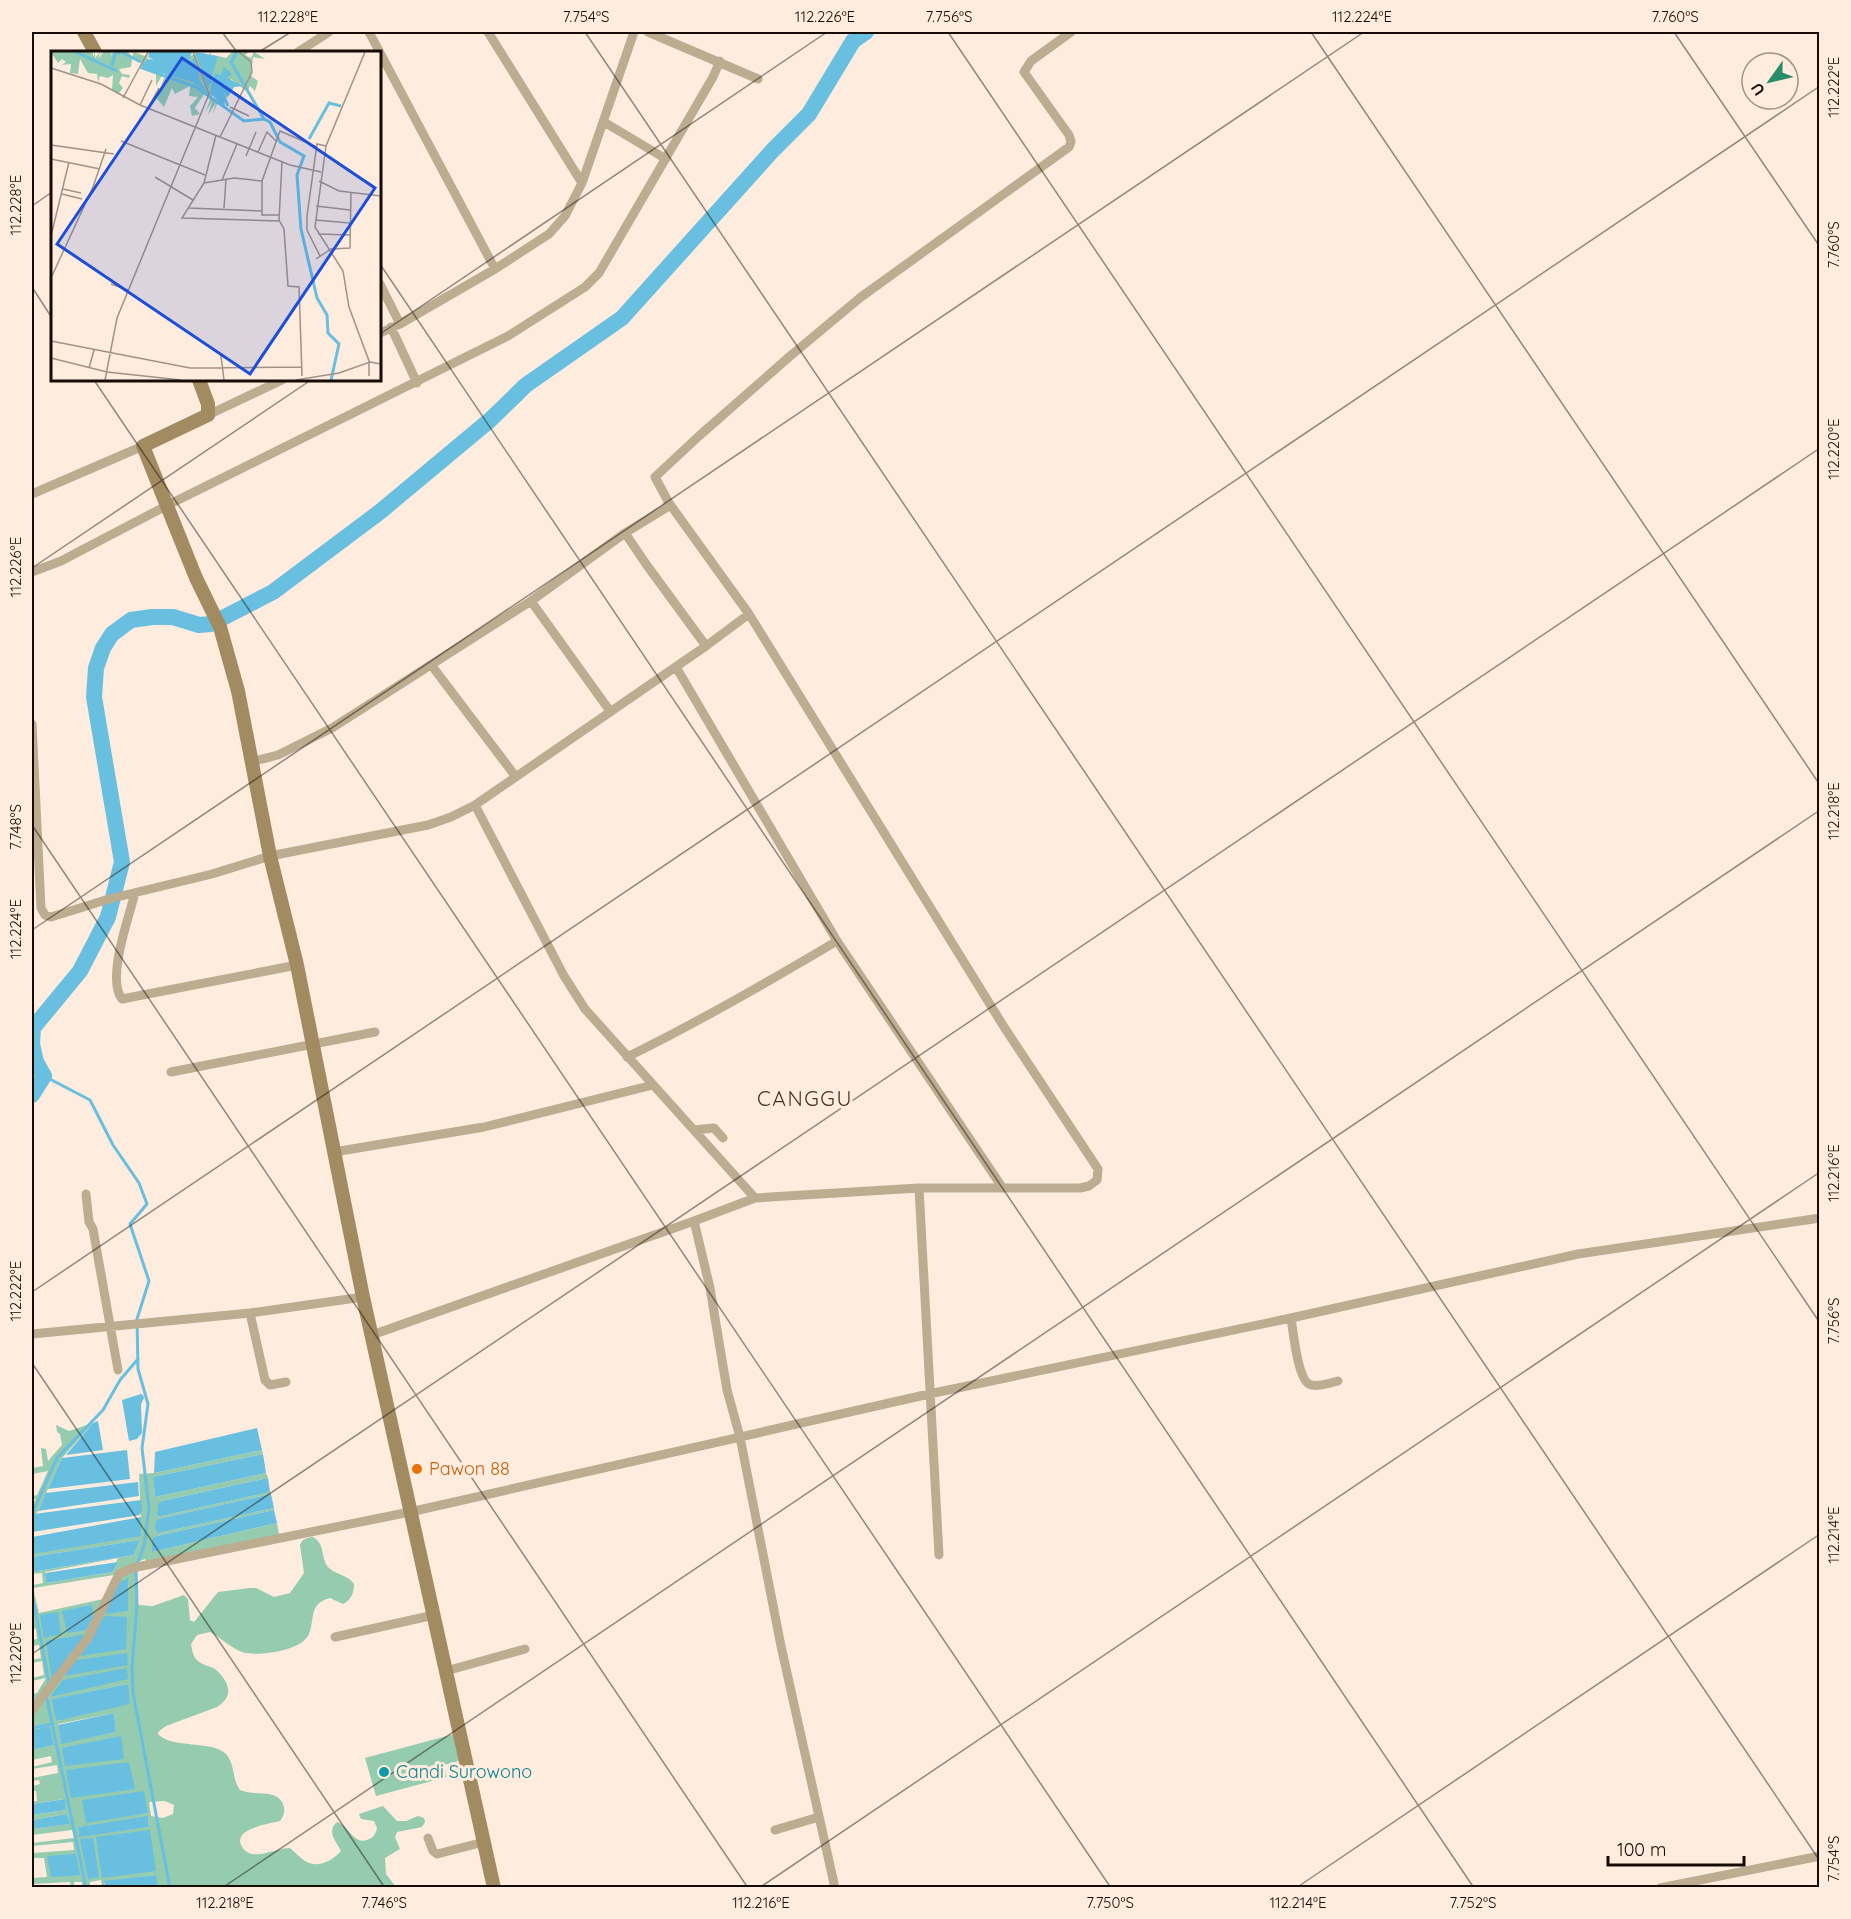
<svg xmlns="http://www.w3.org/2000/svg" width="1851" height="1919" viewBox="0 0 1851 1919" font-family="Quicksand,sans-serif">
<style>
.green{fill:#95cbae;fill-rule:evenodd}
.water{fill:#68bfdf}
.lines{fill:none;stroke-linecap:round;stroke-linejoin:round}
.stream{stroke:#68bfdf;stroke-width:3}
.river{stroke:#68bfdf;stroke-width:16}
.street{stroke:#bcac90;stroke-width:9}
.secondary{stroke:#a38b61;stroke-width:14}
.ticks{fill:none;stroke:#160c05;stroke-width:1.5;stroke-opacity:0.45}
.food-dot{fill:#e8710a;stroke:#feecdf;stroke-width:2}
.culture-dot{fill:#0f9aa8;stroke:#feecdf;stroke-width:2}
.labels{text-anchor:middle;stroke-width:6;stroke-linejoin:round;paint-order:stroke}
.food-label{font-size:18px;fill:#c56008;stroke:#feecdf;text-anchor:start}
.culture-label{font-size:18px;fill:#0d838f;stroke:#feecdf;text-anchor:start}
.quarter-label{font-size:21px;letter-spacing:1.5px;fill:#462f1e;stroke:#feecdf}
.inset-river{fill:none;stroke:#68bfdf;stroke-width:3}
.inset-road{fill:none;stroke:#a19288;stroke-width:1.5}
.view{fill:#1d4ed8;fill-opacity:0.15;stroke:#1d4ed8;stroke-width:3}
.inset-edge{fill:none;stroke:#160c05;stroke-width:3}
.neatline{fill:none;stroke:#160c05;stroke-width:2}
.ticks-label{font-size:15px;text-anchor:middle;fill:#160c05}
</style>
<rect width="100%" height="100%" fill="#feecdf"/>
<path class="green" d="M93,1423L62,1458L38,1511L32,1520V1506L36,1499H32V1496L37,1495L48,1471L32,1474V1468L43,1466L41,1448L46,1449L48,1461L62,1445L60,1434L57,1432L56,1425L69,1431Z
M262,1450L263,1454L153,1477L155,1497L266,1473L268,1478L162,1501L157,1517L270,1492L271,1494L158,1519V1533L274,1508V1510L157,1536L152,1552L277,1523L280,1540L148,1566L145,1559L137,1562L135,1576L137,1605L153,1606L184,1595L188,1599L190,1620L194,1622L218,1592L250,1588H256L274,1597L290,1593L304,1573L300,1545C303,1538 307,1538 313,1537C326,1544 320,1559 329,1568C336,1575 347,1574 354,1584C354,1593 351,1600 343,1604L330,1598C307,1604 316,1621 308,1636C299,1651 257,1657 242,1652C229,1647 222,1638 210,1632L197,1635L191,1644C192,1650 193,1657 198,1661C202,1665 210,1666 215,1669C229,1681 235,1696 217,1707L166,1726L159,1731L158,1734C171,1749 213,1740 226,1754C235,1764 232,1779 240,1790C256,1797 279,1787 284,1807C285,1813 283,1816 280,1821C269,1824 234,1828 241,1845C243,1850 248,1853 252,1854C264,1856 278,1848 290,1848C294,1851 297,1855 301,1858C314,1870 330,1863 341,1851C336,1841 326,1832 337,1822C349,1825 354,1847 369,1839C374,1837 376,1833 377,1828L374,1821L361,1819L359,1814L383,1806L397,1821H406L418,1816L424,1818L425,1822L422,1827L397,1832L395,1837L400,1849L385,1858L386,1874L396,1887H158L155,1875L104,1882L105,1887H102L101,1880L90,1882V1887H82V1882H74V1888L71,1887L70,1882L32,1884V1878L47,1877L44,1858H32V1853L74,1850L73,1842L32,1846V1843L74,1838L72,1830L32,1835V1829L69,1824L67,1814L32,1820V1815L66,1810L64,1799L32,1804V1802L37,1801L36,1791H32V1786L40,1784L39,1780L32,1781V1778L58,1773L57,1765L32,1769V1767L52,1762L51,1756L32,1760V1750L54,1745L50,1726L32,1730V1694L37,1693L46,1678L32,1681V1678L44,1675L42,1661L32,1663V1660L41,1658L39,1645L32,1646V1640L37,1639L36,1629H32V1578L33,1585L43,1583L42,1573L32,1574V1572L134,1555L140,1540L32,1557V1554L141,1518L139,1474L154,1473ZM118,1558L112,1572L46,1583L45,1572ZM114,1575L103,1599L39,1613L33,1588ZM128,1684L57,1721L56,1720L53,1699ZM114,1713L116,1732L61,1743L58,1724ZM143,1791L147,1813L85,1822ZM165,1801L174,1805L173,1814L163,1818L151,1816L149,1802ZM148,1817L149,1827L79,1836L78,1827Z
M458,1733L465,1759L444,1765L447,1777L376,1796L365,1758Z"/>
<path class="water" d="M141,1394L143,1395L144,1398L141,1404L142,1433L137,1439L129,1441L122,1400Z
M98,1421L103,1450L66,1455L93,1423Z
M257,1428L262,1450L154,1473L155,1452Z
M127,1450L130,1479L48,1489L62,1458Z
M263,1454L266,1473L155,1497L153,1477Z
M268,1478L270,1492L157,1517L158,1504L162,1501Z
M138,1482L139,1496L38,1511L46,1493Z
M271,1494L274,1508L158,1533C154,1529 154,1523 158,1519Z
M141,1500L142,1510L140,1515L32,1532V1520L34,1514Z
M274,1510L277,1523L152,1552V1539L157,1536Z
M141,1517V1536L32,1554V1537Z
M140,1540L134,1555L32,1572V1557Z
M118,1562L112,1572L46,1583L45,1573Z
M128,1578V1611L105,1614L119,1583Z
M92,1605L93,1617L86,1630L67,1633L62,1611Z
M58,1612L61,1634L44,1638L40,1615Z
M104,1616L127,1617L126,1649L80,1656Z
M86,1634L52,1680L46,1641Z
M127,1653L128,1665L64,1676L77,1660Z
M127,1668L128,1679L50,1697L63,1680Z
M128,1684L130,1704L56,1721L52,1699Z
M114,1713L116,1732L61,1744L58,1725Z
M50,1726L54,1745L32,1750V1730Z
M121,1736L124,1759L65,1766L62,1748Z
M129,1762L135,1789L71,1798L66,1770Z
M144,1791L148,1813L86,1823L82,1800Z
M65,1799L66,1810L32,1815V1804Z
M67,1814L70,1824L32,1829V1820Z
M148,1816L149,1827L79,1837L78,1827Z
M150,1830L156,1871L102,1878L96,1837Z
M93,1838L99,1877L88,1879L80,1839Z
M76,1854L80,1875L51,1877L47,1856Z
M156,1875L158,1887H105L104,1881Z"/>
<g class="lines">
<path class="stream" d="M44,1076L90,1100L113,1145L139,1183L147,1204L130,1224L149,1281L137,1319L138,1369L148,1404L142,1448L149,1508L144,1546L137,1564
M32,1514L57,1458L103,1410L120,1380L138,1359
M136,1570L137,1605L132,1667L133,1693L170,1888
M32,1593L49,1683
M47,1699L86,1888
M32,1728L53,1724"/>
<path class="river" d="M32,1095L44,1076L36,1062L32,1044L33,1028L80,971L108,917L122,862L94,697L96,668L103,648L112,634L131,620L152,617H173L199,625L211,624L273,592L381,511L490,420L526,385L622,318L773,150L809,114L853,41L866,32"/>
<path class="street" d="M369,32L495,269
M488,32L582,183
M648,32L758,79
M298,52L329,32
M604,122L666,159
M380,284L400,324
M391,327L417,383
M380,333L400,324L495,269L549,234L565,216L582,183L634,32
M208,415L282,380
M32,494L143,446
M32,572L61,561L166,506L508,336L585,287L599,273L713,77L720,61
M531,601L610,711
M706,646L749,614
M432,666L516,777
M676,667L837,941L1002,1187
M32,724L41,908L45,915L51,917L109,899L212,874L270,856L428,825L451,817L475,805L706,646L646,564L625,533
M251,762L278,755L332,728L531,601L625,533L666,508L669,503L655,477L699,436L789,357L861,297L1069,147L1071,142L1069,135L1024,72L1031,61L1071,32
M475,805L564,976L585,1009L755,1198
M135,893C129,917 106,979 122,999L297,965
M627,1057C699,1022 768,982 837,941
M171,1072L375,1032
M694,1130L714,1128L723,1138
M334,1152L484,1127L653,1085
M919,1188L939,1555
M86,1194L89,1222L93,1229L118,1370
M694,1221L710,1288L727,1390L740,1437L781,1646L835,1888
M250,1313L265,1380L270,1385L286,1382
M1291,1318C1293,1331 1298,1379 1309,1384C1315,1388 1330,1383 1338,1381
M32,1334L250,1313L363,1297
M372,1335L694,1221L755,1198L919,1188H1080L1089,1186L1097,1180L1098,1169L1004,1027L749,614L669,503
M335,1637L434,1615
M446,1671L525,1649
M32,1710L88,1638L119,1574L132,1568L410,1512L929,1394L1291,1318L1578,1254L1820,1218
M775,1830L819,1817
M428,1838L433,1851L437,1854L484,1842
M1660,1888L1820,1856"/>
<path class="secondary" d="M84,32L95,52
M199,380L208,404V415L143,446L196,578L220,627L238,691L270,856L297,965L363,1297L494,1888"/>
</g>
<path class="ticks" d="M222,32L237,52M585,32L1820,1861M948,32L1820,1323M1311,32L1820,785M1674,32L1820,247M259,52L291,32M32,206L52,192M380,264L1474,1888M32,287L52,318M380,334L827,32M94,380L1111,1888M32,568L311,380M32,825L748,1888M32,930L1364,32M32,1292L1820,86M32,1363L385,1888M32,1654L1820,448M222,1888L1820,810M759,1888L1820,1172M1296,1888L1820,1534"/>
<circle class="food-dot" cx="417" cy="1469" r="6"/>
<circle class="culture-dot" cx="384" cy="1772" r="6"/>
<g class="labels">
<g class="food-label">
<text x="429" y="1475">Pawon 88</text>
</g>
<g class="culture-label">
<text x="396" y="1778">Candi Surowono</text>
</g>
<g class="quarter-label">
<text x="805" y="1106">CANGGU</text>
</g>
</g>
<g transform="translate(51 51)">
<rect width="330" height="330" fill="#feecdf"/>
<path d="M0,1H42V6L44,1V7L49,1L47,8L51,1L49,8L52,1H61L59,6L62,1H77L81,6L83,1L94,5L97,1L96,8L103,9L97,6H107L98,4L110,3L98,1H130L127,7L136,1L135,8L139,1L136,7L147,1L146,8L149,1L147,12L152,1L151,10L154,1L155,8L157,1L154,11L160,1L159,11L163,3L158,18L164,4L162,16L167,5L175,7L181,1H198L194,4L200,7L203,1L214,8L202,6L200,25L207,30L204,40L199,35L196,41L180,28L175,50L166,34L160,47L167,51L161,65L165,52L157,64L161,50L156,63L161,50L154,62L159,49L154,42L144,57L149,63L141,65L139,55L147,46L138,45L139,35L124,43L121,37L113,56L106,48L118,12L105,35V21L91,17L94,12L81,8L80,16L68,18L71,23L79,24L78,27L71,25L68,32L72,37L67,43L61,39L62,24L57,27L49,25L47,31L46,23L37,22L29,8L27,23L19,22L20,13L11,14L15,11L11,8L7,12Z" fill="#95cbae"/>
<path d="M98,1H141L138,9L141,10L143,6L149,21L146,25L157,43L142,31L93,17L96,8L104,9L97,6ZM144,1L167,5L157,37ZM173,16L181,23L176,27L192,35L183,36L177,46L173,42L174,57L159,42L164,22L170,24Z" fill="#68bfdf"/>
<path class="inset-river" d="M25,1L66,20M70,1L90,11M123,1L118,12L149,26M186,1L180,11L213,68L219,71L229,91L253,105L246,124L250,178L266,247L276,264L277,282L288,293L280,329M94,11L91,17L145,36L193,70L213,68M61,15L64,2H69M155,29L168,35L177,55M258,88L278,52L290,55"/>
<path class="inset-road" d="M314,1L275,95L264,176L292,220L298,256L318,310V325M0,17L50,33L89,54L239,114L270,121M72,47L97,1M89,54L101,29M179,56L198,65M97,57L108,37M165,84L153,132L131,167L228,170M169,86L201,21L200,11L188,1M70,90L154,124M0,94L63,103M207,101L216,81L225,90M195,105L205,81M0,108L49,118M231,111L228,169L233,178L237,235L248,236L251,325M104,126L142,149M171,129L186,93M268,130L288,140L330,145M153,132L183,127L211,130M12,138L30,142M11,143L31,148M265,155L299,159M138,157L211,160M173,157L175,128M228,164H211V130L229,80L266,96M264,169L299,172M267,183L299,184M0,185L18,111M269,205L256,179V165L266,93L275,95M265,208L280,198L299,197L300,141M0,227L42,136L55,98M60,233L77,239M0,290L139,317L251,316M170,305L173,329M0,307L56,321L130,329M38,317L43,299M54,329L66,267L158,43L142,1M245,329L288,322L319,311L330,313"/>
<path class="view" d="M131,7L324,137L199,323L6,193Z"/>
<rect width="330" height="330" class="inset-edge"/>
</g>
<rect width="1851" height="1919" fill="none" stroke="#feecdf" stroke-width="66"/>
<g transform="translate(1770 81) rotate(236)"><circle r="28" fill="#feecdf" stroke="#a19288" stroke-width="1.5"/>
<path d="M0-4.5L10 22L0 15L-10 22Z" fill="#288d68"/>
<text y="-9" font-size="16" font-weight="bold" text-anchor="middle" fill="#160c05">U</text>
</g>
<path d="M1608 1856v9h136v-9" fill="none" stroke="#160c05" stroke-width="3"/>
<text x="1617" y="1856" font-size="18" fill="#160c05" stroke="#feecdf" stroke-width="4.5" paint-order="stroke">100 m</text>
<rect x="33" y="33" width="1785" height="1853" class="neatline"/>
<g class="ticks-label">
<text x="288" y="22">112.228°E</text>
<text x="586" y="22">7.754°S</text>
<text x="825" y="22">112.226°E</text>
<text x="949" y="22">7.756°S</text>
<text x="1362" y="22">112.224°E</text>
<text x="1675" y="22">7.760°S</text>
<text transform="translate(1834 87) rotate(-90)" y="5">112.222°E</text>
<text transform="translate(16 205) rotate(-90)" y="5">112.228°E</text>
<text transform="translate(1834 245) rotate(-90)" y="5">7.760°S</text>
<text transform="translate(1834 449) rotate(-90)" y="5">112.220°E</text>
<text transform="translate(16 567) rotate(-90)" y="5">112.226°E</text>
<text transform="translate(1834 811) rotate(-90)" y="5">112.218°E</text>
<text transform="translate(16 827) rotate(-90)" y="5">7.748°S</text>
<text transform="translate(16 929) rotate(-90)" y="5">112.224°E</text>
<text transform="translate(1834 1173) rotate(-90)" y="5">112.216°E</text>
<text transform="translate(16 1291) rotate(-90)" y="5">112.222°E</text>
<text transform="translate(1834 1321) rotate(-90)" y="5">7.756°S</text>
<text transform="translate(1834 1535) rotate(-90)" y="5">112.214°E</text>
<text transform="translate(16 1653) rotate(-90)" y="5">112.220°E</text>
<text transform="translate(1834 1859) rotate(-90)" y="5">7.754°S</text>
<text x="225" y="1908">112.218°E</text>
<text x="384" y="1908">7.746°S</text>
<text x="761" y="1908">112.216°E</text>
<text x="1110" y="1908">7.750°S</text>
<text x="1298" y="1908">112.214°E</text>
<text x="1473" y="1908">7.752°S</text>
</g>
</svg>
